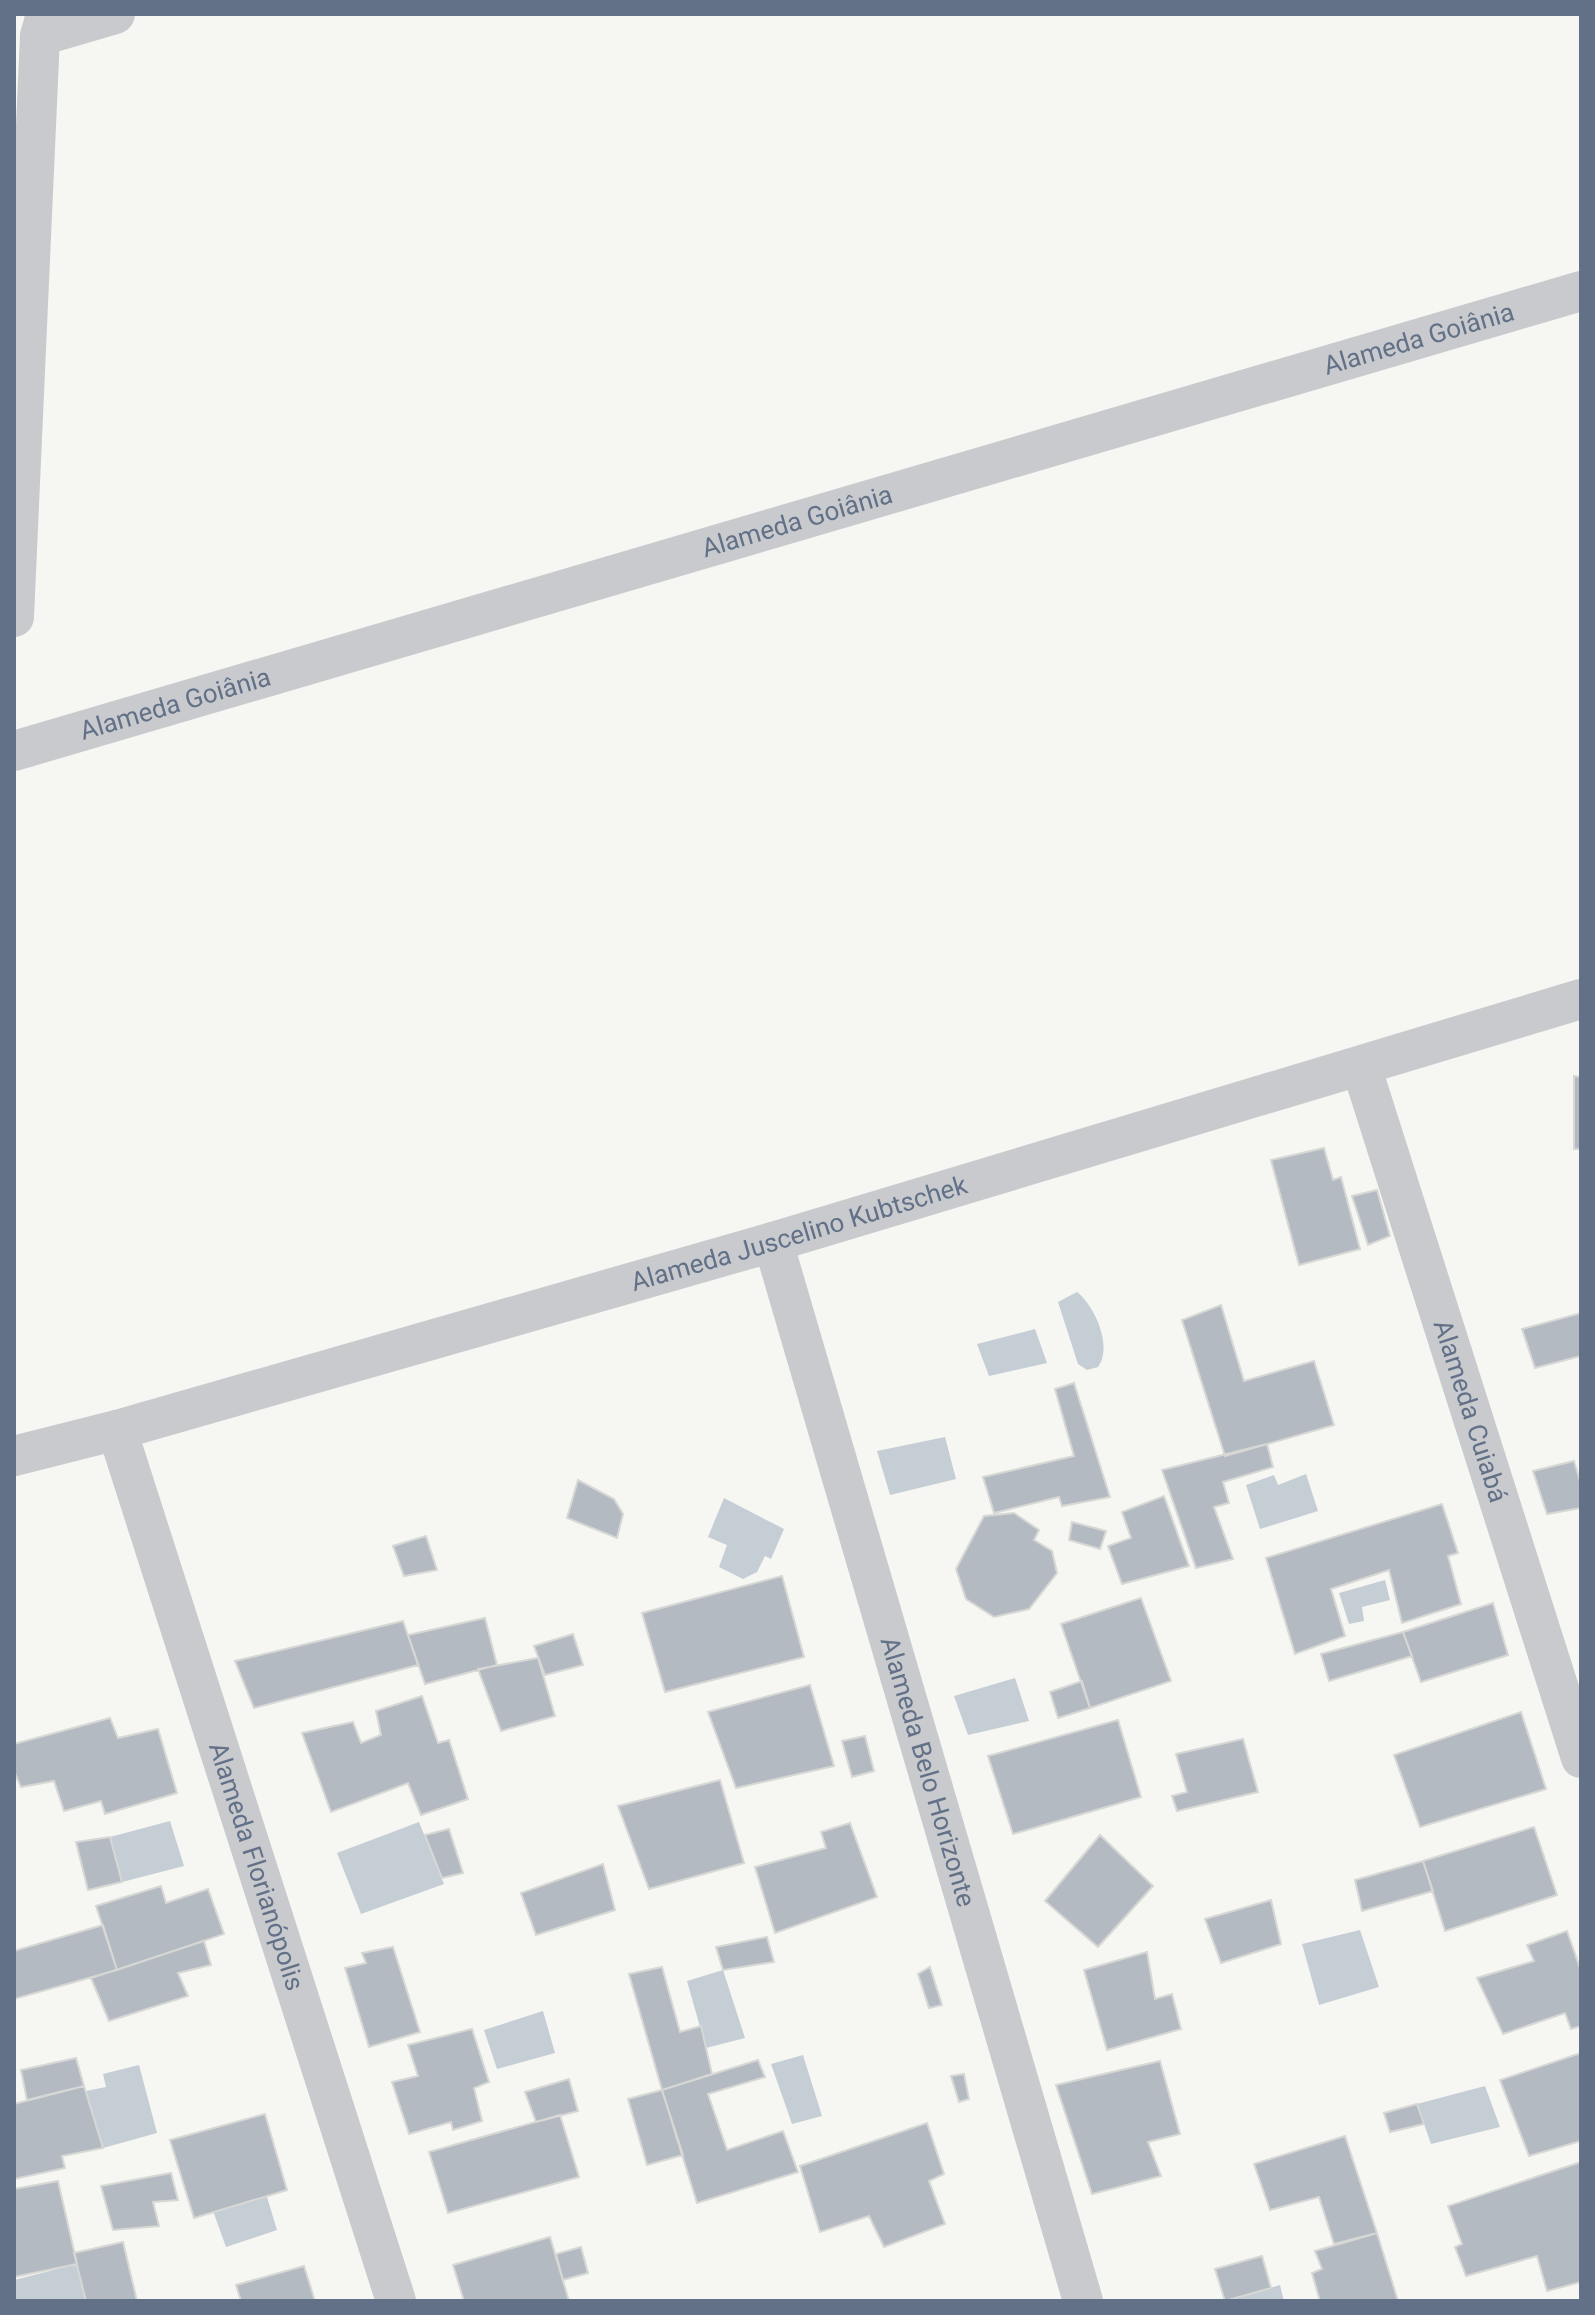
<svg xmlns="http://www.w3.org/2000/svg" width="1595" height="2315" viewBox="0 0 1595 2315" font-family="Roboto,sans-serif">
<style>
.water{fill:#c6ced5}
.building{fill:#b4bac1;stroke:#d7d8d5;stroke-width:2}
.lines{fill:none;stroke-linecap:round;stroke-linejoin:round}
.street{stroke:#c8cace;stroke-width:40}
.labels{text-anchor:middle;stroke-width:8;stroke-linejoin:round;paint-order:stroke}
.street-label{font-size:26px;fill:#627187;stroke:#fff}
</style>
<rect width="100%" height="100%" fill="#f6f6f2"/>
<path class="water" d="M1077,1292C1095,1306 1113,1347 1098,1367L1087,1370L1078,1364L1058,1302Z
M1035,1329L1047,1363L989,1376L977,1344Z
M945,1437L956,1479L890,1495L877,1451Z
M1306,1474L1318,1511L1260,1529L1246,1485L1274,1475L1278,1485Z
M724,1498L784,1529L771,1559L765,1556L757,1572L743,1579L719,1567L727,1545L708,1537Z
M1385,1580L1390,1600L1362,1607L1364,1621L1349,1624L1339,1593Z
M1015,1678L1029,1721L968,1735L954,1696Z
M170,1821L184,1866L122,1882L110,1837Z
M419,1822L444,1884L361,1914L337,1853Z
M1360,1930L1379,1987L1319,2005L1302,1944Z
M723,1970L745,2038L706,2048L687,1981Z
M543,2011L555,2053L497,2069L484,2030Z
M803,2055L822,2116L792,2124L771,2064Z
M139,2065L157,2133L103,2148L86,2091L106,2087L103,2074Z
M1485,2086L1500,2127L1431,2144L1417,2104Z
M267,2197L277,2230L226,2247L213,2211Z
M77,2264L86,2301H14V2280Z
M1280,2285L1284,2301H1225Z"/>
<path class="building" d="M1574,1076L1581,1077V1149H1574Z
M1324,1148L1333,1180L1341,1177L1360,1249L1299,1265L1271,1160Z
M1377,1190L1390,1236L1368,1245L1352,1196Z
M1221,1305L1244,1381L1314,1361L1334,1425L1225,1456L1182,1320Z
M1581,1313V1356L1535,1368L1522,1329Z
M1074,1383L1110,1497L1062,1506L1059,1497L994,1513L983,1477L1074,1456L1055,1389Z
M1267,1444L1273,1467L1223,1482L1229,1503L1214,1507L1233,1559L1196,1568L1162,1470Z
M1574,1461L1581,1484V1508L1547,1514L1533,1471Z
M578,1480L614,1499L623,1514L617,1538L567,1518Z
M1164,1496L1189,1566L1122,1584L1108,1546L1131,1538L1122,1512Z
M1442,1504L1458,1553L1448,1556L1461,1604L1402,1623L1389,1570L1331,1589L1345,1636L1295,1654L1266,1558Z
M1014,1513L1039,1530L1034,1540L1052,1551L1057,1573L1029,1609L994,1617L966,1599L956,1569L984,1516Z
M1072,1522L1106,1531L1100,1549L1069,1540Z
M426,1536L437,1570L404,1576L393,1546Z
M782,1576L804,1657L665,1692L642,1613Z
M1141,1598L1171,1681L1090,1708L1061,1624Z
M1493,1603L1508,1655L1421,1682L1403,1632Z
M485,1618L497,1665L425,1684L408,1635Z
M403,1621L418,1665L254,1708L235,1661Z
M1403,1632L1412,1656L1329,1681L1321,1654Z
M573,1634L583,1665L545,1675L534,1646Z
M538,1658L555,1716L501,1731L478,1669Z
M1082,1681L1090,1708L1058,1718L1050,1692Z
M810,1685L834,1766L736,1788L708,1712Z
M422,1696L438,1743L449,1740L468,1799L421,1815L408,1783L331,1812L302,1733L353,1722L361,1743L381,1735L376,1711Z
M1521,1712L1546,1789L1420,1827L1394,1755Z
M110,1718L118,1738L158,1729L177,1793L105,1814L101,1801L64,1811L54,1781L21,1787L14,1771V1744Z
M1118,1720L1141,1797L1013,1834L988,1756Z
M865,1736L874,1771L852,1777L842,1741Z
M1243,1739L1258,1792L1177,1811L1172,1796L1187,1792L1176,1754Z
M720,1780L744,1863L649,1889L618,1806Z
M850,1823L877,1897L775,1933L755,1867L826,1848L821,1832Z
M1534,1827L1557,1895L1445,1931L1423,1861Z
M449,1829L463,1873L442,1878L425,1835Z
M1100,1835L1153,1886L1098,1947L1045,1901Z
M110,1837L122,1882L88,1890L76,1842Z
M1423,1861L1433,1891L1362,1911L1355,1880Z
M603,1864L615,1910L536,1935L521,1893Z
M161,1886L166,1903L208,1889L224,1934L117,1970L96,1906Z
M1271,1900L1281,1944L1221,1963L1205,1919Z
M103,1925L117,1970L14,1999V1951Z
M1567,1931L1581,1971V2026L1571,2029L1565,2013L1503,2034L1477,1978L1534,1961L1527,1945Z
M767,1937L774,1962L723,1970L716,1947Z
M204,1941L211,1965L178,1973L188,1996L109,2021L91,1978Z
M393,1947L420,2032L369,2047L345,1968L366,1963L362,1953Z
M1147,1952L1155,1999L1172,1994L1181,2029L1107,2050L1084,1970Z
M662,1967L680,2032L701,2026L712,2074L662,2090L629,1974Z
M930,1967L942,2005L929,2008L918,1974Z
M472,2029L489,2082L474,2088L482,2121L453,2130L451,2122L409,2134L392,2082L418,2076L408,2045Z
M1581,2053V2141L1529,2156L1500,2080Z
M76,2058L84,2086L27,2100L21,2070Z
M758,2060L765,2077L708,2094L727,2150L783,2131L798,2172L697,2203L662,2090Z
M1160,2061L1180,2134L1148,2142L1161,2176L1092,2194L1056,2085Z
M964,2074L969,2099L959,2102L951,2076Z
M569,2079L578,2111L536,2122L525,2092Z
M84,2086L103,2148L62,2156L65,2168L14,2179V2104Z
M662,2090L683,2155L647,2165L628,2099Z
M1417,2104L1424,2124L1390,2132L1384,2113Z
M265,2114L287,2190L194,2218L170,2140Z
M560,2115L579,2177L448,2213L429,2152Z
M927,2123L944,2174L929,2181L945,2224L884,2247L869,2216L820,2232L800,2166Z
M1345,2136L1377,2233L1334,2244L1319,2197L1270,2210L1254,2164Z
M1581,2162V2282L1547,2291L1537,2256L1466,2276L1455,2247L1462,2244L1448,2206Z
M171,2173L178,2200L153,2202L159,2226L113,2230L101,2186Z
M58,2181L77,2264L14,2277V2189Z
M1377,2233L1398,2301H1320L1312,2273L1322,2269L1315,2251Z
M550,2237L569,2301H464L453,2265Z
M123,2242L137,2301H86L74,2253Z
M581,2247L588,2273L563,2280L556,2254Z
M1262,2256L1271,2288L1225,2301L1215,2269Z
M304,2266L315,2301H241L236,2285Z"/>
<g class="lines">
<g class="street">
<path d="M40,36L115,14"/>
<path d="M14,617L40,36L46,14"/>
<path id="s1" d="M14,751L1581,291"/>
<path id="s2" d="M1361,1066L1581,1758"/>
<path id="s3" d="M773,1242L1083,2301"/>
<path id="s4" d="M117,1430L396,2301"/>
<path id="s5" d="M14,1456L117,1430L773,1242L1581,999"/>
</g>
</g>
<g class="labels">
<g class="street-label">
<text dy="9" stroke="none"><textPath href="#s1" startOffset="1464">Alameda Goiânia</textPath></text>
<text dy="9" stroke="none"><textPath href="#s1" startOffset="816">Alameda Goiânia</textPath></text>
<text dy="9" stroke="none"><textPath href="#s1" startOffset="168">Alameda Goiânia</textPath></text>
<text dy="9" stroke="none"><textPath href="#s5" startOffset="816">Alameda Juscelino Kubtschek</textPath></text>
<text dy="9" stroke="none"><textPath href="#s2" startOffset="362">Alameda Cuiabá</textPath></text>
<text dy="9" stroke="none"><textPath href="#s3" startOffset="552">Alameda Belo Horizonte</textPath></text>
<text dy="9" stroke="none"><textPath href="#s4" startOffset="458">Alameda Florianópolis</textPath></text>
</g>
</g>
<rect width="1595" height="2315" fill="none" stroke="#627187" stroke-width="32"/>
</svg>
